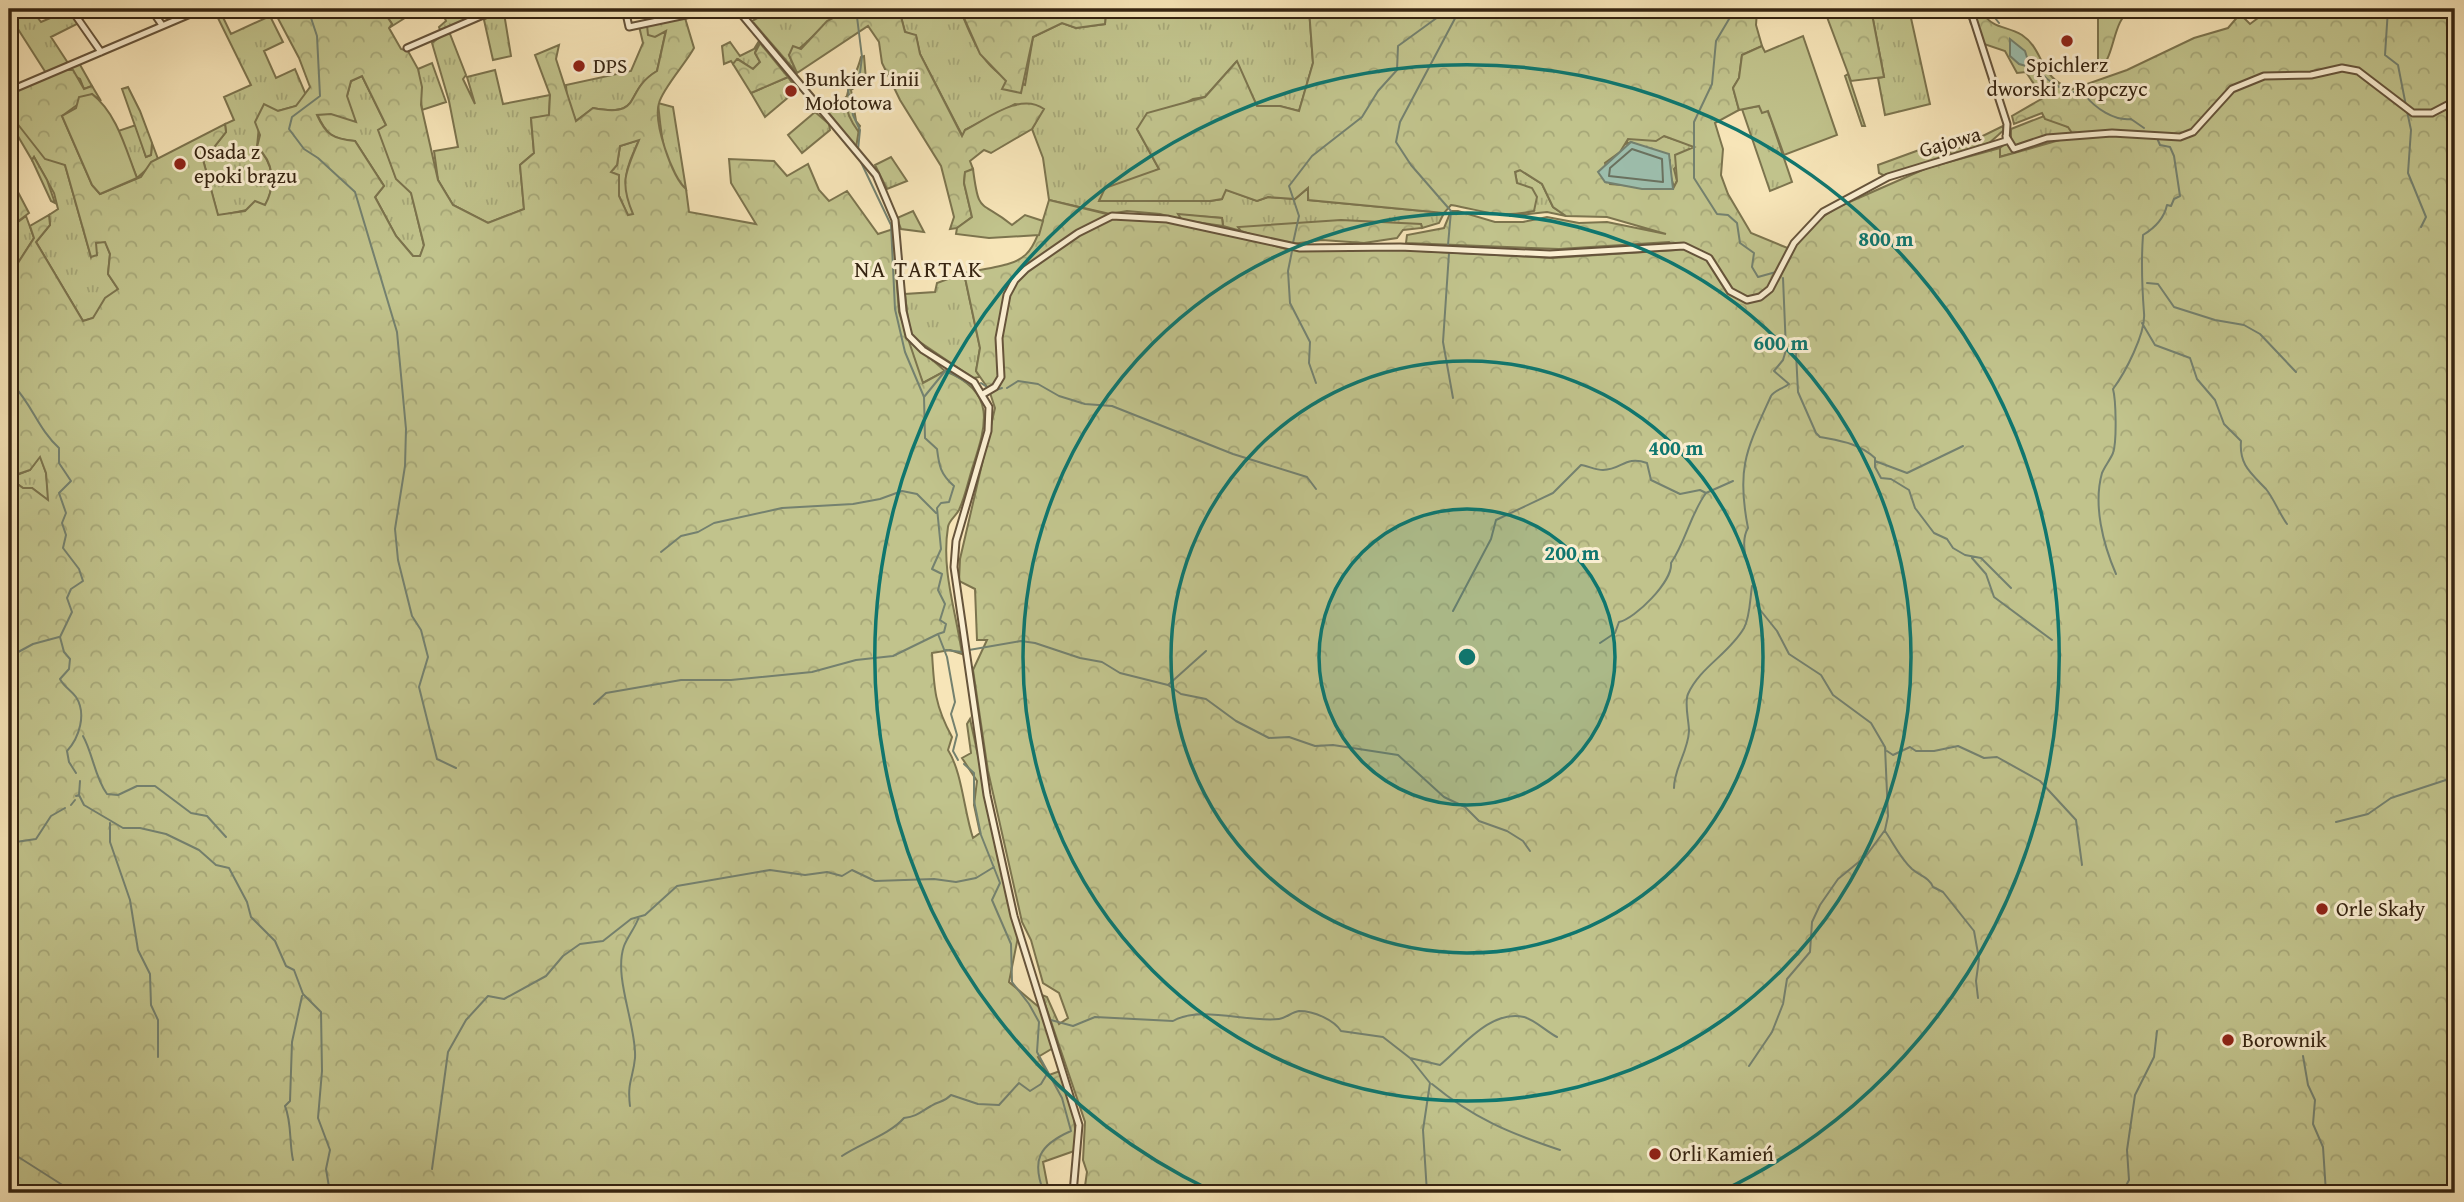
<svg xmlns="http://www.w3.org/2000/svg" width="2464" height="1202" viewBox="0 0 2464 1202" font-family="'Gentium Book Plus',serif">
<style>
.grass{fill:url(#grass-tufts);stroke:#7c744e;stroke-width:2}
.forest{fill:url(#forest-crowns);stroke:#7c744e;stroke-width:2;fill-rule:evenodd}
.garden{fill:#c1c38c;stroke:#7c744e;stroke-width:2}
.water{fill:#9dbfae;stroke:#74816f;stroke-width:2}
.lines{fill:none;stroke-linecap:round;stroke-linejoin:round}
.shore{stroke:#6a7260;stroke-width:2}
.stream{stroke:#74816f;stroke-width:2}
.minor-casing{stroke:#66543b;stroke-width:9}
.minor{stroke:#faeed1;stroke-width:5}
.ring{fill:none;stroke:#0f766e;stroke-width:3.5}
.poi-dot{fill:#8f2418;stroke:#faeed1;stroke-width:2.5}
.labels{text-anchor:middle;stroke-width:6;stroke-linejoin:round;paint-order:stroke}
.poi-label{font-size:21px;fill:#362411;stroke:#faeed1;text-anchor:start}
.street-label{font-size:21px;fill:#362411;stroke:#faeed1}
.neighbourhood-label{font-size:23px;letter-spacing:2px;fill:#362411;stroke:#faeed1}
.centre{fill:#0f766e;stroke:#faeed1;stroke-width:3.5}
.ring-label{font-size:21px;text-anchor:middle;font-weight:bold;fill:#0f766e;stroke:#faeed1;stroke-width:6;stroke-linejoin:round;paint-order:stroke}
</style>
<defs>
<pattern id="grass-tufts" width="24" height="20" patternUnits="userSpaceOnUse" patternTransform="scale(1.75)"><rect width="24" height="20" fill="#c1c38c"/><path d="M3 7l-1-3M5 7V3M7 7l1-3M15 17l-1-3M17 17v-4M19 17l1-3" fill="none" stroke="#a6a778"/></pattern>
<pattern id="forest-crowns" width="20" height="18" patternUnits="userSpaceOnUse" patternTransform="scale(1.75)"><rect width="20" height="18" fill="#c1c38c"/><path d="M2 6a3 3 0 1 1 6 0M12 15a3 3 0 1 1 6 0" fill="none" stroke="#a6a778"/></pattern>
</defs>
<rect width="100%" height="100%" fill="#f7e5b8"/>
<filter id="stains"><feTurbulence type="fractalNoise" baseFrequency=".00286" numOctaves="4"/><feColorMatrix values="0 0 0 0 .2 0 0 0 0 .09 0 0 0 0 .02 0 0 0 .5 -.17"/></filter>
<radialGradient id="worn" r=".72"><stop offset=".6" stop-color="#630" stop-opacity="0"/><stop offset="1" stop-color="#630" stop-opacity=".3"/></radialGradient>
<path class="grass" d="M9,9H31L41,22L69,10L79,23L51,37L68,63L46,73L9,15Z
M219,9L231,34L270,16L283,42L264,51L276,78L295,69L306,95L296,106L278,111L259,126L257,147C274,163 276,185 265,206L218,216L202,156L211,151L226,132L225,124L234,120L224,97L251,85L214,10Z
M382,9H415L416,11L389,28L392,24Z
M441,9H458L467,22L440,30L439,27L446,21Z
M774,9H807L812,15L821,9H834L838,16C818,26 808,46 789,55L797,73L752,21Z
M899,9H960C973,42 986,77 1025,85L1033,37L1062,23L1076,28L1105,24L1106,9H1309L1313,63L1299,111L1279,106H1257L1236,62L1205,97L1193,99L1137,129L1159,169L1099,200L1210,201L1222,199L1225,189L1257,201L1268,197L1295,199L1308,188L1309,200L1444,213L1439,223L1422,228L1421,224L1239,228L1241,231L1223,226L1222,218L1179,215L1182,220L1160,214L1127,211L1110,214L1049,200L1043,158L1032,129L1043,109L1015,104L965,130L963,137L920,54L916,36L905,32Z
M1871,9H1909L1930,104L1885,115L1878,78L1884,77Z
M497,11L504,13L511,56L493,60L484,20Z
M647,25L666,30L657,71C622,92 645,118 593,108L576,121L567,100L566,85L631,71L643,43L639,26Z
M444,34H450L466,75L463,79L475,104L467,77L495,70L503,104L550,95L549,116L531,118L534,153L520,165L524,209L488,223L453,205L438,180L434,151L458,147L449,101L432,43Z
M759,41L755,53L760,62L753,69L738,59L733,64L731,61L724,64L722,46L730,42L740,56L754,49Z
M79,63L92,86L84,89L80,79L64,70Z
M432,63L446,102L422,110L418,69Z
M1848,74L1865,126H1862L1845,76Z
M362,76L386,125L389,158L396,178L411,192L424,246L420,256H413L396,236L375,197L384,186L355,141C333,139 326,135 317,114H331L347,96L351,81Z
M788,77L797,90L765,117L751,93Z
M846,97L851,119L859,129L856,148L828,112Z
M658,103L673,107L686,189C663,171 661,131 658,103Z
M1759,106L1768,111L1792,182L1770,191L1742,109Z
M815,112L829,124L830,130L802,153L788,135Z
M9,113L65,165L91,257L96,242L105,241L110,254L108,274L118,289L93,318L83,321L36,242L50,225L49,215L58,209L54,193L34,157L32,160L9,121Z
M2044,116L2068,127L2075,136L1999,157L2000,148L2011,139V129Z
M136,125L146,157L151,155L152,143L158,159L137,178L118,131Z
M1664,136L1694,146L1674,169L1677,181L1674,187L1669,171L1670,160L1631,142L1626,144L1628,139Z
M639,140C625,171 620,182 634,215L628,216L619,196V176L610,172L617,165L620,146Z
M891,157L907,181L887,189L875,165Z
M1520,170L1542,184L1553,207L1566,216L1547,212L1509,216L1534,210L1517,183L1515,172Z
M913,211L924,232L901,229L897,218Z
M26,216L34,238L9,277V221L14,225Z
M964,273L980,348L976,371L980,377L973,378L914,338L909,329L905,294L935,292L937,283Z
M905,336L945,371L923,383C915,367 914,352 905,336Z
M40,456L46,473L49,501L32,488H23L9,478L30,470Z"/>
<path class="forest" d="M273,9H382L392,24L389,28L401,49L408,51L418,69L422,87L421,105L438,180L453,205L488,223L524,209L520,165L534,153L531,118L549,115L550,95L535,55L559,45L556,59L576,121L593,108C645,118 622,92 657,71L666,31L655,37L648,35L647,25L685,18L694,48C686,63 663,88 659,103C653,122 672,177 686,189L689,212L756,224L731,183L729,159L774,161L787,176L808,164L819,190L829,201L847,191L878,234L893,229L899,312L923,383L945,371C998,392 986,426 972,469C968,482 965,497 959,510C956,516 949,520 948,527C941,570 956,611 962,654L950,650L932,653C934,689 935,706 952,737L948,750C962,772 964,811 973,838L980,833L974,805L977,781L962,758L971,753L967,724L970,719L1018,937L1009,982L1040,1008L1053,1048L1038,1057L1049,1075L1060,1071L1073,1108L1077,1150L1043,1162L1049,1193H9V478L23,488H32L48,500L46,473L40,457L30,470L9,477V277L34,238L30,226L49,215L50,225L36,242L83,321L93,318L105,298L118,289L108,274L110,254L105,242L96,243L97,255L91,257L65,165L45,159L9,113V93L64,70H73L84,89L92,86L101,101L92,94L62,116L92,185L100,194L141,177L151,162L225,124L226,132L211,151L202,156L218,215L245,211L255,201L265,205C276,185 274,162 257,147L260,135L255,122L264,104L278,111L296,106L310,87L299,58ZM362,76L386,125L378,130L396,179L411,193L424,245L420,256H413L396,236L375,197L384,186L355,141C333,139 326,135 317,115L331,114L356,122L347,96L351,81ZM639,140C626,172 619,181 633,214L628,215L619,196V175L611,172L617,165L620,146Z
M850,9H899L905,32L916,35L920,54L962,136L965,130C987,119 1020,92 1044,109L1032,129L991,153L984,150L970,161L973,169L965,173L964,183L972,217L957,228L950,229L954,217L941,166L900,100L882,63L879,42L868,26L797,73L789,55L793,46L801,49L827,21Z
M960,9H1106L1105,24L1076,28L1062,23L1033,37L1021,93L1002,89L1006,81L980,54Z
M1309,9H1764L1757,11L1756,25L1762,46L1742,55L1739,78L1733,88L1739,110L1715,123L1723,149L1721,175L1728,194L1751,233L1790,249L1821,218L1838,207L1927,168L2000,148V157L2074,136L2068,127L2045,119L2042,113L2014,124L2012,116L2043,98L2026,72L2017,73L2005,51L1984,44L1973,15L1981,12C1995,30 2005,25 2022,35C2045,50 2039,80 2073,89L2127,70L2194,38L2228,28L2240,14L2250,24L2270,9H2455V1193H1084L1087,1172L1083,1160L1085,1122L1042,995L1047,997L1059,1024L1068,1018L1059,993L1043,983L1031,940L1022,922L988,771L973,670L987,640H977L975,589L959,581L960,559L995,408L989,390L976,371L980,348L964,273C1029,261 1030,265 1049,200L1115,216L1156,217L1231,233L1286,249L1401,250L1552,258L1674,250L1669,242L1559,249L1406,243L1407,235L1444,228L1451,211H1458L1495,222H1523L1547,217L1579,223L1607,222L1666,234L1607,217L1566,216L1553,207L1542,184L1520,170L1515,172L1517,183L1532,188L1537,197L1534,211C1497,219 1486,211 1451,205L1444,213L1308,200V188L1295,199L1268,197L1257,201L1226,190L1222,199L1210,201H1099L1105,188L1159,169L1137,129L1147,113L1205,97L1237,61L1257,106H1280L1299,111L1313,63ZM1664,136L1694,147L1675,155L1677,181L1673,189L1610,184L1605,163L1620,152L1628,139L1656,141Z
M1824,9H1871L1884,77L1851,81Z
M2098,9H2132C2111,20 2116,59 2098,70Z
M760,43L788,77L751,93L733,64L737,59L753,69L760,62L755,53Z
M864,56L866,80L851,90L856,121L860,126L858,131C833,97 854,87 861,57Z
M128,87L140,111L152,143L151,155L146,157L122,89Z
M2003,126L2004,130L1988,144L1887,177L1879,173L1878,165L1941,142L1948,153Z
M34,157L47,180L55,203L51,201L32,160Z
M9,175L29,213L13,225L9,221Z
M1178,214L1222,218L1223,226L1182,220Z
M1341,220L1421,224L1422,228L1403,230L1397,238L1364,243L1322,240L1285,245L1241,231L1238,227Z"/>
<path class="garden" d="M1803,36L1837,135L1784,155L1768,111L1762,113L1759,106L1739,110L1733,88L1739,78L1742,55L1762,46L1765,52Z
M92,94C117,113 126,150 137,178L100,194L92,185L62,116L76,108L79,97Z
M973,169C979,216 980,199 1012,225L1025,215L1043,221L1039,235L989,238L956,234L957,228L972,217L964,183L965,172Z"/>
<path class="water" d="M2010,39L2025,51L2030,67L2019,64L2010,56Z
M1631,142L1669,154L1673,189H1642L1605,182L1598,172Z"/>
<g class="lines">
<path class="shore" d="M1632,149L1662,159L1663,182L1609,176L1610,168Z"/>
<path class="stream" d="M308,9L317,36L320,96L292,117L289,129L304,149L318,158L355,192L397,332L406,429L405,466L395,529L398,560L412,616L421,630L428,657L419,687L437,759L456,768
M856,9L862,57L860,73L848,90L853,115L860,130L858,150
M1735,9L1716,41L1712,84L1694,122V178L1717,214L1728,215L1737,223L1740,243L1754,253L1752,267L1758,277L1776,272
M1966,9L1971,24
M1988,9L1999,23
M2388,9L2385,55L2398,65L2406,106
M2036,67C2050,85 2064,91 2085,95C2095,108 2114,121 2131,119L2144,128
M2407,111L2411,130L2408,173L2426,217L2421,227
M858,156L891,225L895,309L905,352L924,397L925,438L937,449C939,465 940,474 954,486L949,502L941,503L937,508L941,549L932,569L942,574L938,590L945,604L940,620L946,624L944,632L938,634L947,657L955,702L951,714L957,735L953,751L958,760
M1293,243L1299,216L1289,186L1312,156L1362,117L1378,91L1397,70L1398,46L1449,9
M1448,245L1451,211L1411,165L1396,142L1400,122L1460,9
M1292,251L1288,271L1290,303L1310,342L1309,363L1316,383
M1449,253L1443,342L1453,398
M2147,283L2158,284L2174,307L2215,320L2244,325L2260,334L2296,372
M2142,323L2155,345L2190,358L2197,379L2215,400L2224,424L2241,441C2239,465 2251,473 2266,489C2274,499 2279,513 2287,524
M1788,350L1796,353L1798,392L1816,433L1820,437C1840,441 1859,443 1875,458V467L1881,478L1891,479L1909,490L1915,508L1934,533L1947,539L1953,548L1965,555L1981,558L2011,588
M9,367L16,377L14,386C32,405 39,430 59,448V463L71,481L59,493L66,513L62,523L66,535L63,548L79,569L83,581L71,589L67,598L72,612L60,637L64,652L70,659L69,669L60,679C64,687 71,690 76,697C87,714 79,738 67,751L69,762L76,773
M981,383L987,387
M1007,388L1018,381L1038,384L1059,396L1085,404L1112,406L1233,454L1307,477L1316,489
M993,391L1002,388
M924,397L946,370L973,386
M1875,461L1907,473L1963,446
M661,552L681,536L698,532L714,523L782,508L853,504L880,499L902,491L917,494L936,513
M1972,558L1986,574L1994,597L2052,640
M2116,574C2103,544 2093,505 2102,473C2105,466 2110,460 2113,453C2117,442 2116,400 2113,389C2125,373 2146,333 2144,313C2142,287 2141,262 2143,235C2153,229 2164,219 2167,205L2171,206L2174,199L2180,196L2174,156L2170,147L2160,145L2157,138
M1453,611L1491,539L1496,520L1553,493L1581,465C1588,466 1596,470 1603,470C1622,470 1625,455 1647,463L1651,480L1680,494L1700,490L1706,493L1733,481
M1600,643L1615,633L1619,622C1635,619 1673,581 1671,563C1686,541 1690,515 1706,493
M946,650L962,652
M969,650L1021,641L1035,643L1080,658L1102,662L1120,673L1168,685L1181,694L1206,699L1236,721L1269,738L1289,737L1315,746L1333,745L1398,755L1444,797L1465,807L1479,821L1507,831L1523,841L1530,851
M9,657L33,644L59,637
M1168,685L1206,651
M594,704L606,693L681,680H731L812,672L856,660L893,656L938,634
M83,736C93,754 95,778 107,794L118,795L137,786H155L191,813L207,816L226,837
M1887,751L1893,755L1910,747L1916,751H1934L1958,746L1984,758L1997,757L2040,781L2076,820L2082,865
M964,764L974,773V801L981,835L1000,883L992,900L1011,944L1012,982L1029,1004L1039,1022L1037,1052L1062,1098L1071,1131C1039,1145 1031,1160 1044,1193
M1674,788C1674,768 1688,752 1689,731C1689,721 1684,703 1688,694C1700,667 1729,654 1744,628C1750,617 1750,599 1752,586
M79,795L84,805L123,828H140L166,834L199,850L216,865L229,868L247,902L251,917L275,941L286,966L294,970L303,994L321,1012L322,1071L318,1118L330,1150L326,1169L330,1193
M76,796L79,795L80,781
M71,805L75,800
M2336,822L2368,814L2391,798L2455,777
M110,823V842L130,900L138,950L150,974L151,1005L158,1020V1057
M1885,831C1894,844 1900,858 1912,869C1920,876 1929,877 1933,887L1943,892L1974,931L1979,959L1976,981L1978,998
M9,843L36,839L51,816L65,808
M1051,1020L1073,1026L1095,1017L1173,1021C1201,1005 1248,1023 1279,1019C1286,1018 1292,1012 1299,1011C1314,1011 1334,1020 1341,1031L1383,1037L1410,1058L1430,1083L1423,1130L1427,1193
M2303,1056L2308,1085L2315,1100L2313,1124L2323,1147L2326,1193
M1410,1058L1440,1065C1462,1047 1491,1009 1524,1017C1535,1020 1547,1032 1557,1037
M1749,1066L1772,1032L1783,1004L1787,979L1810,952L1812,922L1820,905L1838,879L1866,856L1885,830L1888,816L1885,747L1871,723L1833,695L1821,675L1789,654L1777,631L1757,606C1756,600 1758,594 1756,589C1750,571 1738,545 1748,528C1736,467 1747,449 1771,396C1773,391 1784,388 1789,384L1774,371L1783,360L1786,350L1783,278
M1432,1084C1473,1118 1509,1133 1560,1150
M630,1106C627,1082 633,1079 635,1058C637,1027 613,977 624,946C628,936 635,928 639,917
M9,1151L75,1193
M842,1156C861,1143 889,1135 904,1118C918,1116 920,1112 931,1106C940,1100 942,1104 951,1095L978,1104L999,1105L1019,1083L1030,1091L1041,1084L1047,1074
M293,1160C289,1142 292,1123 285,1106L290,1101L292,1042L302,996
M432,1169L448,1052L466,1020L488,996L504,999L546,976L563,956L580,944L603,941L631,919L645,915L677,886L770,870L805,875L827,872L842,876L852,870L875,881L934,879L956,882L976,878L994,867
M2122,1193L2129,1180L2127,1150L2135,1095L2154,1057L2157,1031"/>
<defs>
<path id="minor" d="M71,9L101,52
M151,9L162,25
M625,9L629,27L714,9
M737,9L876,175L895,220L903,311L909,336L923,350L974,382L989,407L988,431L956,541L954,567L987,795L1014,916L1079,1125L1073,1193
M407,48L497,9
M9,91L202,9
M2006,136L2014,149L2047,138L2112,133L2180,137L2193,132L2232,89L2264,76L2311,75L2342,68L2358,71L2413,113H2432L2455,101
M983,394L995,387L1001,377L999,338L1007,295L1015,280L1026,269L1078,233L1112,216L1167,219L1300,248L1400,247L1550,254L1684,246L1709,258L1730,291L1747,300L1760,297L1770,289L1794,243L1823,212L1888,177L2006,141L2007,124L1970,9"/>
</defs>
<use href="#minor" class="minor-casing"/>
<use href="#minor" class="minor"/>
</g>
<circle cx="1467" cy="657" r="148" fill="#0f766e" fill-opacity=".12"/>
<g class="ring">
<circle cx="1467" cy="657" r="148"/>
<circle cx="1467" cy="657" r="296"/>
<circle cx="1467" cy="657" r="444"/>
<path d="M1212 1191A592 592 0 1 1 1722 1191"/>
</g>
<g class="poi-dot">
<circle cx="2067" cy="41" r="7"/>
<circle cx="579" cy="66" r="7"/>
<circle cx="791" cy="91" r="7"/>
<circle cx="180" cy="164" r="7"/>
<circle cx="2322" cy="909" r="7"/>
<circle cx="2228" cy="1040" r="7"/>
<circle cx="1655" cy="1154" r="7"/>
</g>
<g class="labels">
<g class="poi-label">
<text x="2067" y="72" text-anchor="middle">Spichlerz<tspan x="2067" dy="24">dworski z Ropczyc</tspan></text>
<text x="593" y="73">DPS</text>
<text x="805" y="86">Bunkier Linii<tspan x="805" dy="24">Mołotowa</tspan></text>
<text x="194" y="159">Osada z<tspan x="194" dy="24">epoki brązu</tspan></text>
<text x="2336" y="916">Orle Skały</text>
<text x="2242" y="1047">Borownik</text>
<text x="1669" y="1161">Orli Kamień</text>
</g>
<g class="street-label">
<text transform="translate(1950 142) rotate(-16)" y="7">Gajowa</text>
</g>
<g class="neighbourhood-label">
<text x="919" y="277">NA TARTAK</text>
</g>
</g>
<circle cx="1467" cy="657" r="10" class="centre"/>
<g class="ring-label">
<text x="1886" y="246">800 m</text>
<text x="1781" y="350">600 m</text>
<text x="1676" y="455">400 m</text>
<text x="1572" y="560">200 m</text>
</g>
<rect width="2464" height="1202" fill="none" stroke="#f7e5b8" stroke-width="35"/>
<rect x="10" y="10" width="2443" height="1181" fill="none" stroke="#362411" stroke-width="3.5"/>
<rect x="18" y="18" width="2429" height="1167" fill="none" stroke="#362411" stroke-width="2"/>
<rect width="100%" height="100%" filter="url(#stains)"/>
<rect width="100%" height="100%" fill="url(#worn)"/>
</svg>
